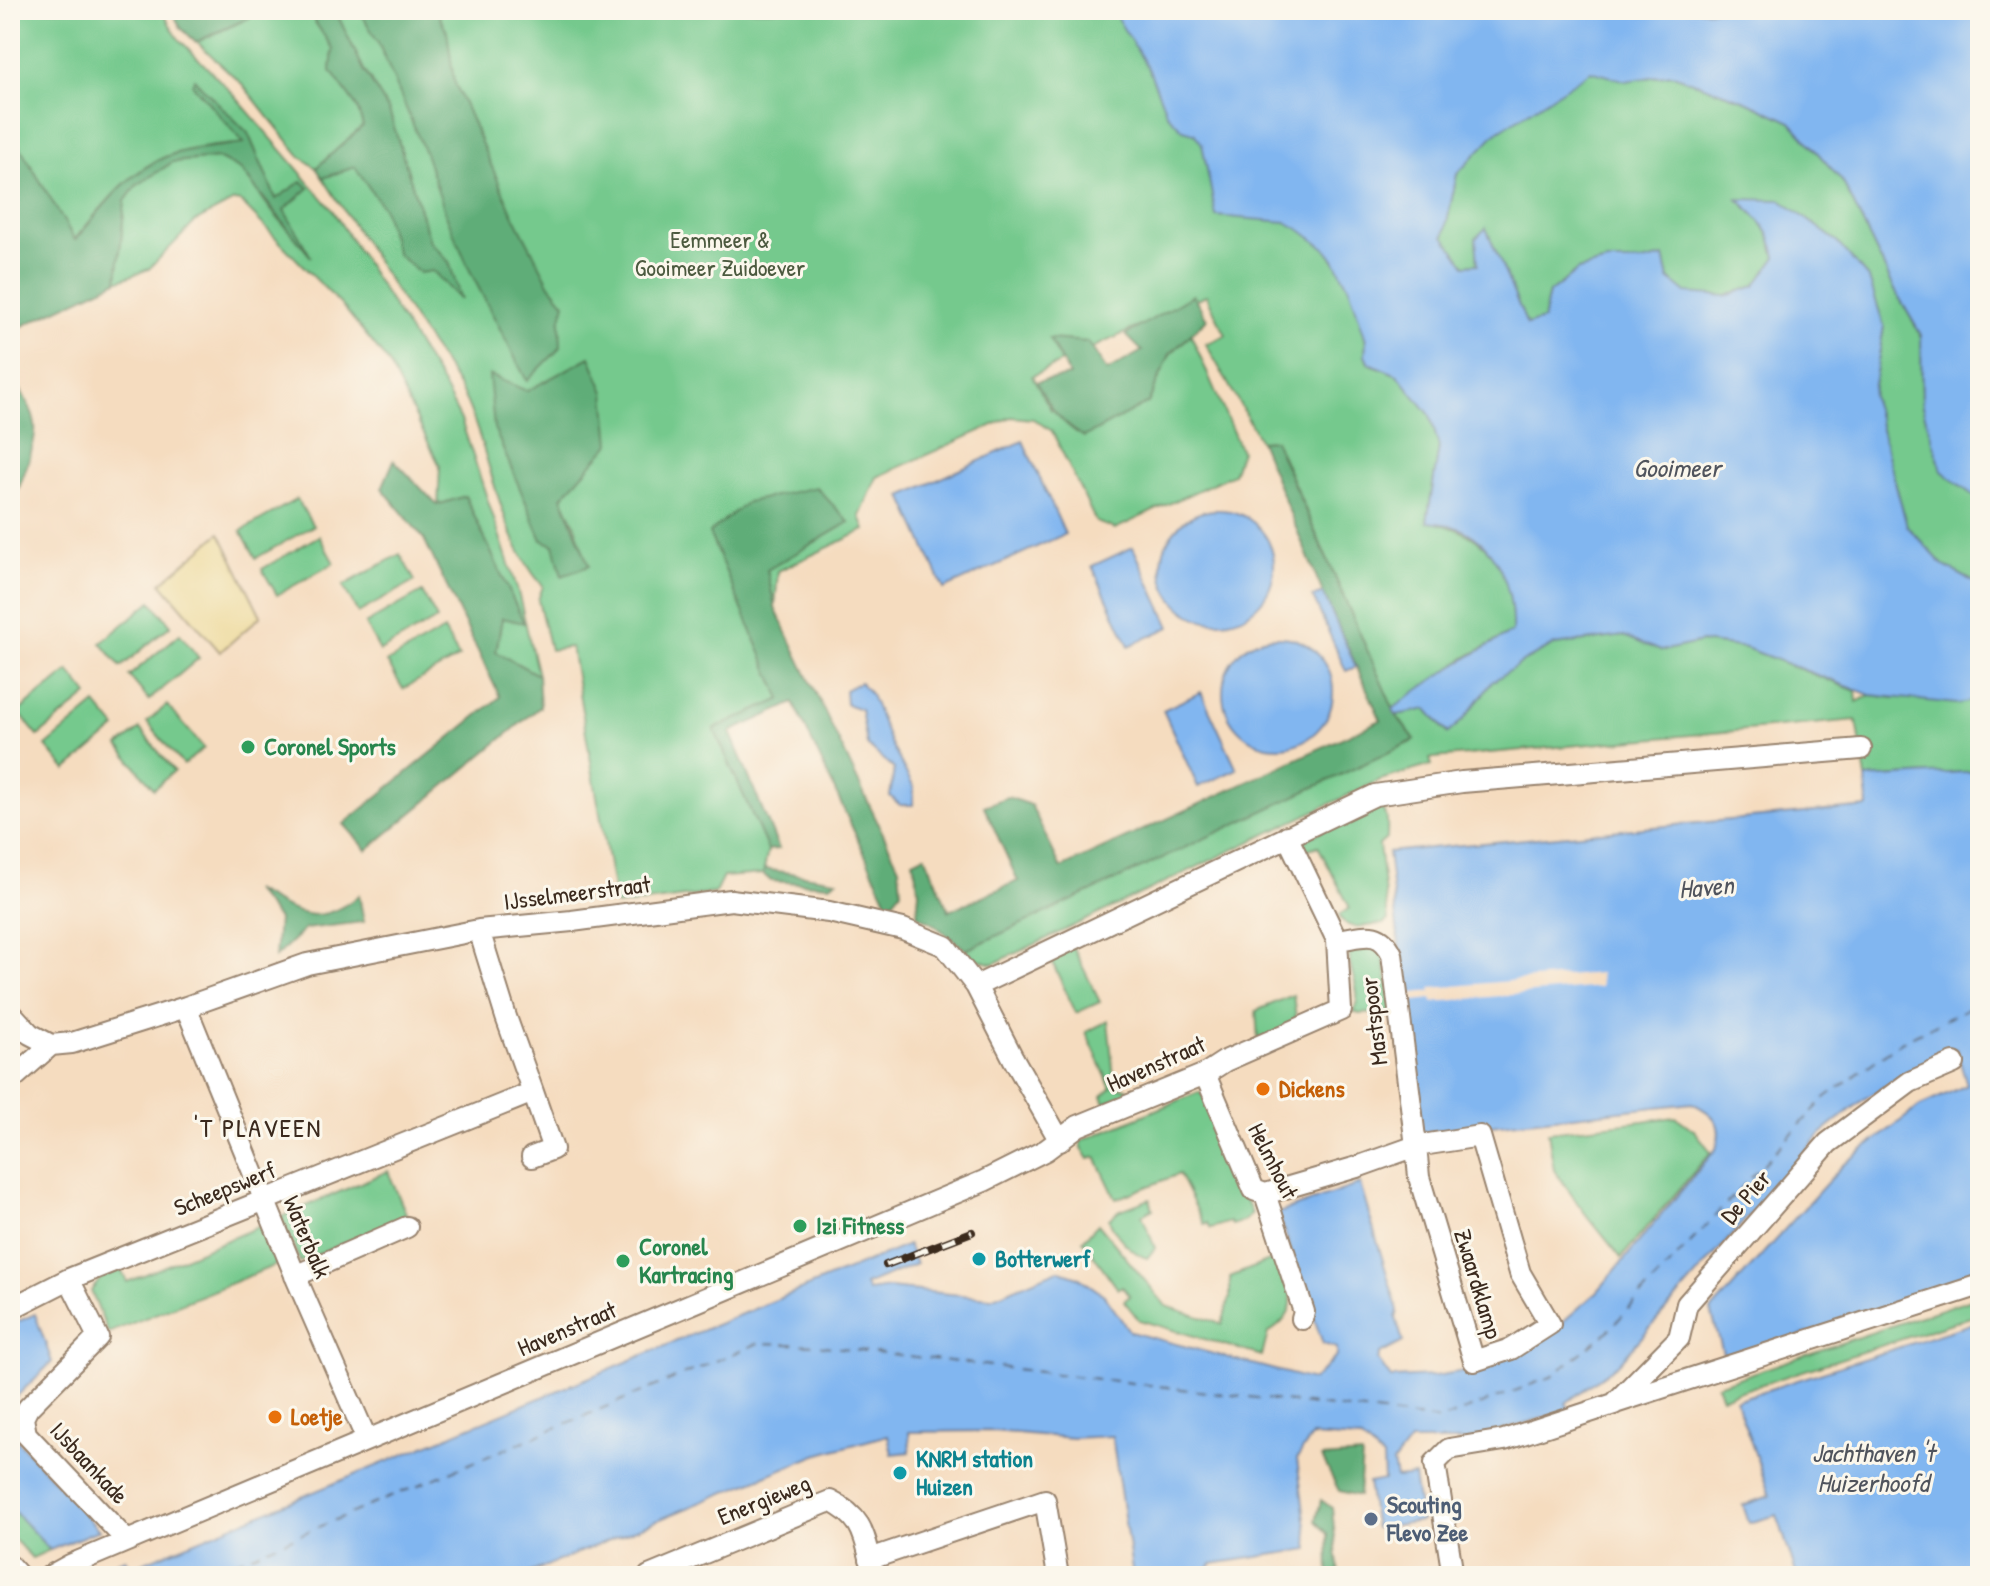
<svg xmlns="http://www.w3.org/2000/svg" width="1990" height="1586" viewBox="0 0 1990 1586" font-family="'Patrick Hand',sans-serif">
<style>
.green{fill:#74c98d;stroke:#587a56;stroke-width:2;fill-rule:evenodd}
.forest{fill:#5fad78;stroke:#4d6c4b;stroke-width:2}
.sand{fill:#eeda9e;stroke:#94825e;stroke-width:2}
.water{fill:#81b6f0;stroke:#5e7087;stroke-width:2}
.pier{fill:#f5dcbf}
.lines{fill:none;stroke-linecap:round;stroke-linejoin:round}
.ferry{stroke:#50545d;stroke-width:2;stroke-dasharray:10 8;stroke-linecap:butt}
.minor-casing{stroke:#98836e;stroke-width:24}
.minor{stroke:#fff;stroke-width:20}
.rail-casing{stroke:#3b2a1e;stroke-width:8}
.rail{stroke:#fbf7ec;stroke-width:5;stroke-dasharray:15;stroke-linecap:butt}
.leisure-dot{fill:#2e9e5b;stroke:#fbf7ec;stroke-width:3}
.food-dot{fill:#e8710a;stroke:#fbf7ec;stroke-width:3}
.culture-dot{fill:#0f9aa8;stroke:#fbf7ec;stroke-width:3}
.service-dot{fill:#5c6f8a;stroke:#fbf7ec;stroke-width:3}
.labels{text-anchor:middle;stroke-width:6;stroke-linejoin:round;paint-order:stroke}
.park-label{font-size:24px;fill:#4c5a3f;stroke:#fbf7ec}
.leisure-label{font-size:24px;font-weight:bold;fill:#27864d;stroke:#fbf7ec;text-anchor:start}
.street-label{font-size:24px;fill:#3b2a1e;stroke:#fbf7ec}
.food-label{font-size:24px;font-weight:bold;fill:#c56008;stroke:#fbf7ec;text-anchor:start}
.culture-label{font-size:24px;font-weight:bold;fill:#0d838f;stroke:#fbf7ec;text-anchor:start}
.service-label{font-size:24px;font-weight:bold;fill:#4e5e75;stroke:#fbf7ec;text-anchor:start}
.water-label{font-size:26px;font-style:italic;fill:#50545d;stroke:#fbf7ec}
.neighbourhood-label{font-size:26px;letter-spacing:2px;fill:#3b2a1e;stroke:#fbf7ec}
</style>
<rect width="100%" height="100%" fill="#fbf7ec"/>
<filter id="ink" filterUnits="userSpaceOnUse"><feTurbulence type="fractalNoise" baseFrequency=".0125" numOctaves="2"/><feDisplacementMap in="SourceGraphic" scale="16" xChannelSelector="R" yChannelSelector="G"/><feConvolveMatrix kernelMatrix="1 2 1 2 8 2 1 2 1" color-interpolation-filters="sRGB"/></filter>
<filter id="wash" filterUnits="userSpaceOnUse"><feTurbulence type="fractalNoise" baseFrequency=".006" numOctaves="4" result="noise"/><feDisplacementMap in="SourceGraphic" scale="32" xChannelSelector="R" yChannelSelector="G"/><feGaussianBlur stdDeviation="1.8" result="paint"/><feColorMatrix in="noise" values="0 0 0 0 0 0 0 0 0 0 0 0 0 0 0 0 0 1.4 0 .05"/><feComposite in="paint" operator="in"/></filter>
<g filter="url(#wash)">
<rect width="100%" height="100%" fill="#f5dcbf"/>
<path class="green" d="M10,10H161L178,38L235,96L331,208L443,385L461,420L517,588L538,675L496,652L502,617L523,622L465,496L438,506L440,466L388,362L345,309L241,202L234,201L196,221L149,269L117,281L125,201L136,186L173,162L218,158L241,170L275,215L307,251L283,209L308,188L302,181L276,199L248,133L194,80L245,143C219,146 190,147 165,157C126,173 101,209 74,240L10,130Z
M266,10H307L333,49L331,71L357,107L363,126L316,168L300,156L242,84L197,42Z
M335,10H1780L1645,78L1671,74L1746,101L1791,122L1843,182L1896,292L1921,336L1922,406L1942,471L1980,501V585L1944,566L1907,526L1872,396L1884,326L1869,279L1835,240L1781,200H1739C1760,220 1770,229 1776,257L1755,286L1726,296L1686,294L1669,279L1664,257L1642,262H1607L1578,270L1549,293L1543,320L1527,325L1486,229L1476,238L1478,264L1465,265L1444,237L1457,174L1461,170L1326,249C1346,273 1359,307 1365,337C1367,347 1364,354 1368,363L1398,375L1430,415L1439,447L1427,521C1490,532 1514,570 1512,632L1465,658L1393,709L1275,440L1260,441L1206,344L1226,335L1206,295L1032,376L1051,410L1148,403L1170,354L1191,335L1241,451L1233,474L1115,529L1096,522L1052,431L1033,419L1011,417L877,477L860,516L865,530L778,571L775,608L767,570L848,523L748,502L781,700L714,729L768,850L763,874L723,877L715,893L616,906L571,647L550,650L538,600L543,586C500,538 493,462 467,403C455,376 434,350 418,326C386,276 355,227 323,178L355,166L383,208L397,254L433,271L460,298L449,262L430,242L389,111L364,70ZM490,376L511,385L575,525L588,566L562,576L554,544Z
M297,499L313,526L256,558L241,531Z
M319,536L334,563L277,595L262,569Z
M400,554L415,581L358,613L343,586Z
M422,592L437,619L380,651L365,624Z
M151,601L171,625L121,667L101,643Z
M444,630L459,657L403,689L387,662Z
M180,634L199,658L149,700L129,676Z
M1624,636L1661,651L1702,642L1746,648L1856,691L1857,702L1870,695L1893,698L1980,693V771L1866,778L1862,753L1876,751L1873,746H1861L1857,720L1434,758L1430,759L1432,765L1380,780L993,964L974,958L966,950L1414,740L1396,715L1427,709L1447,733L1464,719L1492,682L1524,661L1554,645Z
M69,671L88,695L38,736L18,712Z
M96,704L116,728L66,770L46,746Z
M167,705L204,748L183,765L147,722Z
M140,729L174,771L154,789L119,746Z
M1376,805C1390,809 1387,826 1387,838L1379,845L1388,920L1383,924C1367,925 1346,933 1339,915L1350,908L1318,846L1306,850L1304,843L1306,839Z
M1366,946L1382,951L1394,1012L1359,1014L1353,1011C1366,990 1344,970 1351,947Z
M1073,947L1100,1002L1076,1013L1050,958Z
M1293,995L1297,1025L1258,1040L1256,1011Z
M1108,1021L1115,1087L1127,1088L1130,1093L1105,1103L1102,1096L1111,1088L1086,1032Z
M1199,1092L1204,1097L1252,1214L1244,1221L1232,1225L1230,1222L1211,1228L1207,1223L1204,1224L1179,1174L1116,1199L1096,1157L1089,1159L1082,1148L1081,1141Z
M1676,1117L1695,1131L1711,1152L1621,1258L1584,1212L1554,1170L1548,1132Z
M388,1171L407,1216L300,1262L281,1217Z
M1150,1199L1153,1209L1142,1215L1155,1248L1147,1258C1132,1254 1114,1234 1109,1219L1118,1211Z
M265,1224L281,1263L108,1333L91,1291L101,1278L121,1270L127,1282Z
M1098,1224L1166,1306L1222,1324L1230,1297V1277L1279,1257C1290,1291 1304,1311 1268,1333L1262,1356L1139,1320L1124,1301L1130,1296L1122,1286L1118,1289L1083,1240Z
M1980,1296V1314L1722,1397L1717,1385Z
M10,1507L50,1550L32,1558L10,1535Z"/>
<path class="forest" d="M171,10H266L196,42L181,28Z
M307,10H335L364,70L389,111L430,242L449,262L461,300L433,271L420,273L397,254L383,208L355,167L323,178L316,168L363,126L357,107L331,71L333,49Z
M359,10H436L447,31L454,81L480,140L511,210L550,285L565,303L560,322L561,347L527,381L471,273L448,220L425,153L378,42Z
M194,79L248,133L276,199L302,181L309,188L284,210L311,257L241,170L218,158L173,162L136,186L125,201L117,281L10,332V130L75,240C102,209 126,173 165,157C190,147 219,147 244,143L192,84Z
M1193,295L1207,319L1170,354L1148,403L1084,437C1060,423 1049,406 1036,382L1070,376L1049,339L1088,342L1107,371L1142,351L1126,335Z
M590,357L605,392L610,444L562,497L589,566L562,576L554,545L542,540L494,428L489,375L527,391Z
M10,373C19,389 33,407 35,425C38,444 17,491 10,512Z
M1274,440L1396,715L1415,740L966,950L931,922L917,915L919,891L913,861L925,855L949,911L1018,881L984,806L1008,797L1031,805L1061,868L1381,720L1323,593L1260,441Z
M394,460L437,505L465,496L524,623L502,618L496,652L538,675L540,707L367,850L344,824L500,697L424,539L382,488Z
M816,487L849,522L767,570L775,608L899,867L901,891L889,906L794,703L730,732L779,849L768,850L714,729L781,699L709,533L747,502Z
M764,869L837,880L830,885L771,881L763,874Z
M253,890C295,912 317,930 359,895L364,922L305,929L275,957L278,919Z
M1362,1455L1359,1496L1339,1491L1322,1458Z
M1321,1500L1332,1508L1339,1576H1329L1328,1534L1316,1521Z"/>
<path class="sand" d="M220,533L261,616L220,652L161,583Z"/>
<path class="water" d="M1112,10H1980V501L1942,471L1922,406L1921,335L1896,292L1843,182L1791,122L1746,101L1671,74L1626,81L1591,71L1496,133L1457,174L1444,236L1465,265L1478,264L1476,238L1486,228L1527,325L1543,320L1549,293L1578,270L1607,262H1642L1664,257L1669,279L1686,293L1726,296L1755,286L1776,257C1770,228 1759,219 1738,199L1781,200L1835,240L1869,279L1884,326L1872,396L1907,526L1944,566L1980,585V700L1957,704L1870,695L1746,648L1702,642L1661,651L1624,636L1554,645L1524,661L1492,682L1464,719L1448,733L1427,709L1396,715L1393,709C1430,679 1470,656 1512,632C1514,590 1497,539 1452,526C1444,523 1435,523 1427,522L1439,447L1430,415L1398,375L1369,363L1365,355L1366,340L1350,290L1334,259L1326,249L1302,231L1286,222L1216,216L1202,144L1194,133L1183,130L1167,114L1148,68Z
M1023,441L1065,534L944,589L902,496Z
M1162 566a56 56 0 1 1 112 0a56 56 0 1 1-112 0Z
M1133,547L1170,627L1129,646L1092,566Z
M1323,593L1356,667L1346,671L1313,597Z
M1223 692a55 55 0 1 1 110 0a55 55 0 1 1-110 0Z
M860,682L871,695L890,742L914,788L913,805H900L890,796L894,769L867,745L861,709L846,704L845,690Z
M1201,692L1237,769L1198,787L1163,710Z
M1980,771V1278L1725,1360L1711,1311L1843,1165L1920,1106L1967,1085L1956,1049L1908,1072L1864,1099L1822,1133L1619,1363L1566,1403L1570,1410L1466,1441H1410L1393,1463L1396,1478L1414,1476L1421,1521L1375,1528L1368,1483L1384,1480L1383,1458L1360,1439L1312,1436L1297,1459L1309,1549L1212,1564L1209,1567L1210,1576H1133L1112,1436L1072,1438L993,1431L909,1432L910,1452L892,1454L888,1435L816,1455L522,1576H84L125,1559L133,1567L908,1245L916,1264L865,1285L868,1291L889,1288L991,1298L1058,1270L1078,1277L1104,1295L1130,1332L1313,1380L1337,1356V1348L1323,1344L1278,1213L1360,1184L1398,1311L1396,1318L1403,1342L1380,1354L1378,1360L1391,1378L1435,1376L1476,1369L1551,1332L1598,1291L1716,1149C1724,1124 1715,1114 1692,1103L1417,1133L1406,1002L1388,852L1868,807L1866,778Z
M35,1314L52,1362L10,1403V1325Z
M1980,1321V1576H1797L1777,1515L1749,1523L1743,1505L1770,1496L1736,1400Z
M10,1432L99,1530L50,1550L10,1507Z"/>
<path class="pier" d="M1600,973L1601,987L1433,1002L1432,999L1406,1002L1405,994L1431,991V988Z"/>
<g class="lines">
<path class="ferry" d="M201,1576L759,1343L816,1345L1440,1420L1551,1377L1607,1332L1826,1097L1901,1042L1980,1002"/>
</g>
</g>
<g filter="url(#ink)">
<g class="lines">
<defs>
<path id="minor" d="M976,986L1375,795L1462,782L1861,749
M186,1007L297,1280L367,1440
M10,1012L30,1034L51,1045L72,1043L186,1007L307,964L479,930L572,921L731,900L829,912L903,929L945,946L976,986L1013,1058L1060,1141
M1205,1074L1254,1190L1265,1194L1304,1312L1302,1319
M10,1081L51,1045
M1480,1136L1520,1273L1550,1324L1511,1349L1474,1361L1419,1177L1416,1146Z
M532,1157L553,1149L533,1092
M1265,1194L1357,1167L1416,1146L1392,954C1379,927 1362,937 1337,940
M295,1276L407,1227
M69,1279L98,1337L28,1408L23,1418L26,1434L127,1541
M10,1309L69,1279L533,1092L506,1017L479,930
M1618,1402L1980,1285
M870,1559L1045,1500L1058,1576
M10,1566L19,1576
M50,1576L70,1565L984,1181L1046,1150L1078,1126L1205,1074L1225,1061L1341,1010L1337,940L1287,836
M649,1576L830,1501C867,1519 864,1540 875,1576
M1453,1576L1435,1463L1449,1449L1504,1440L1614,1404L1679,1338L1687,1304L1828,1143L1910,1082L1954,1063"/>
</defs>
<use href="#minor" class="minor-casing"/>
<use href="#minor" class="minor"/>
<defs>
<path id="rail" d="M886,1265L972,1232"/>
</defs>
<use href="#rail" class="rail-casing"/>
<use href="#rail" class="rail"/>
</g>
</g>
<g class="leisure-dot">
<circle cx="248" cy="747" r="8"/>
<circle cx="800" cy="1226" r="8"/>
<circle cx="623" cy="1261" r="8"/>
</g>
<g class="food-dot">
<circle cx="1263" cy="1089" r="8"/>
<circle cx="275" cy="1417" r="8"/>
</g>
<g class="culture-dot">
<circle cx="979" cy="1259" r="8"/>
<circle cx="900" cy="1473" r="8"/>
</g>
<circle class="service-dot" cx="1371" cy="1519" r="8"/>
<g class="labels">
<g class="park-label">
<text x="720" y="248">Eemmeer &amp;<tspan x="720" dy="28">Gooimeer Zuidoever</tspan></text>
</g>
<g class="leisure-label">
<text x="264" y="755">Coronel Sports</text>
<text x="816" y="1234">Izi Fitness</text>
<text x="639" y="1255">Coronel<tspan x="639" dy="28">Kartracing</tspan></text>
</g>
<g class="street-label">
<text transform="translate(577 893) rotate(-7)" y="8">IJsselmeerstraat</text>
<text transform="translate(1374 1021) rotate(-97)" y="8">Mastspoor</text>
<text transform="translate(1156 1064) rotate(-24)" y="8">Havenstraat</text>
<text transform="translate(1273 1161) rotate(63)" y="8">Helmhout</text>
<text transform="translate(225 1189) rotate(-22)" y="8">Scheepswerf</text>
<text transform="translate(1746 1197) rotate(-49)" y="8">De Pier</text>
<text transform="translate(307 1237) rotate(67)" y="8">Waterbalk</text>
<text transform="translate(1478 1284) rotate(73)" y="8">Zwaardklamp</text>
<text transform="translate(567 1329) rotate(-23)" y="8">Havenstraat</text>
<text transform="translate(89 1463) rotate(47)" y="8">IJsbaankade</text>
<text transform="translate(764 1500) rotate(-22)" y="8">Energieweg</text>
</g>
<g class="food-label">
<text x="1279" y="1097">Dickens</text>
<text x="291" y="1425">Loetje</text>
</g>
<g class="culture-label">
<text x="995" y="1267">Botterwerf</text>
<text x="916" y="1467">KNRM station<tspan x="916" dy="28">Huizen</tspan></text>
</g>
<g class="service-label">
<text x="1387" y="1513">Scouting<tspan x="1387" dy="28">Flevo Zee</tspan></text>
</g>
<g class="water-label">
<text x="1677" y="477">Gooimeer</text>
<text transform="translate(1706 887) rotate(-5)" y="9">Haven</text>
<text x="1873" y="1462">Jachthaven 't<tspan x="1873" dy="30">Huizerhoofd</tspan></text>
</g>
<g class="neighbourhood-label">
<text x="258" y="1137">'T PLAVEEN</text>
</g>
</g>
<rect width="1990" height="1586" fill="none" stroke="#fbf7ec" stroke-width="40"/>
</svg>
